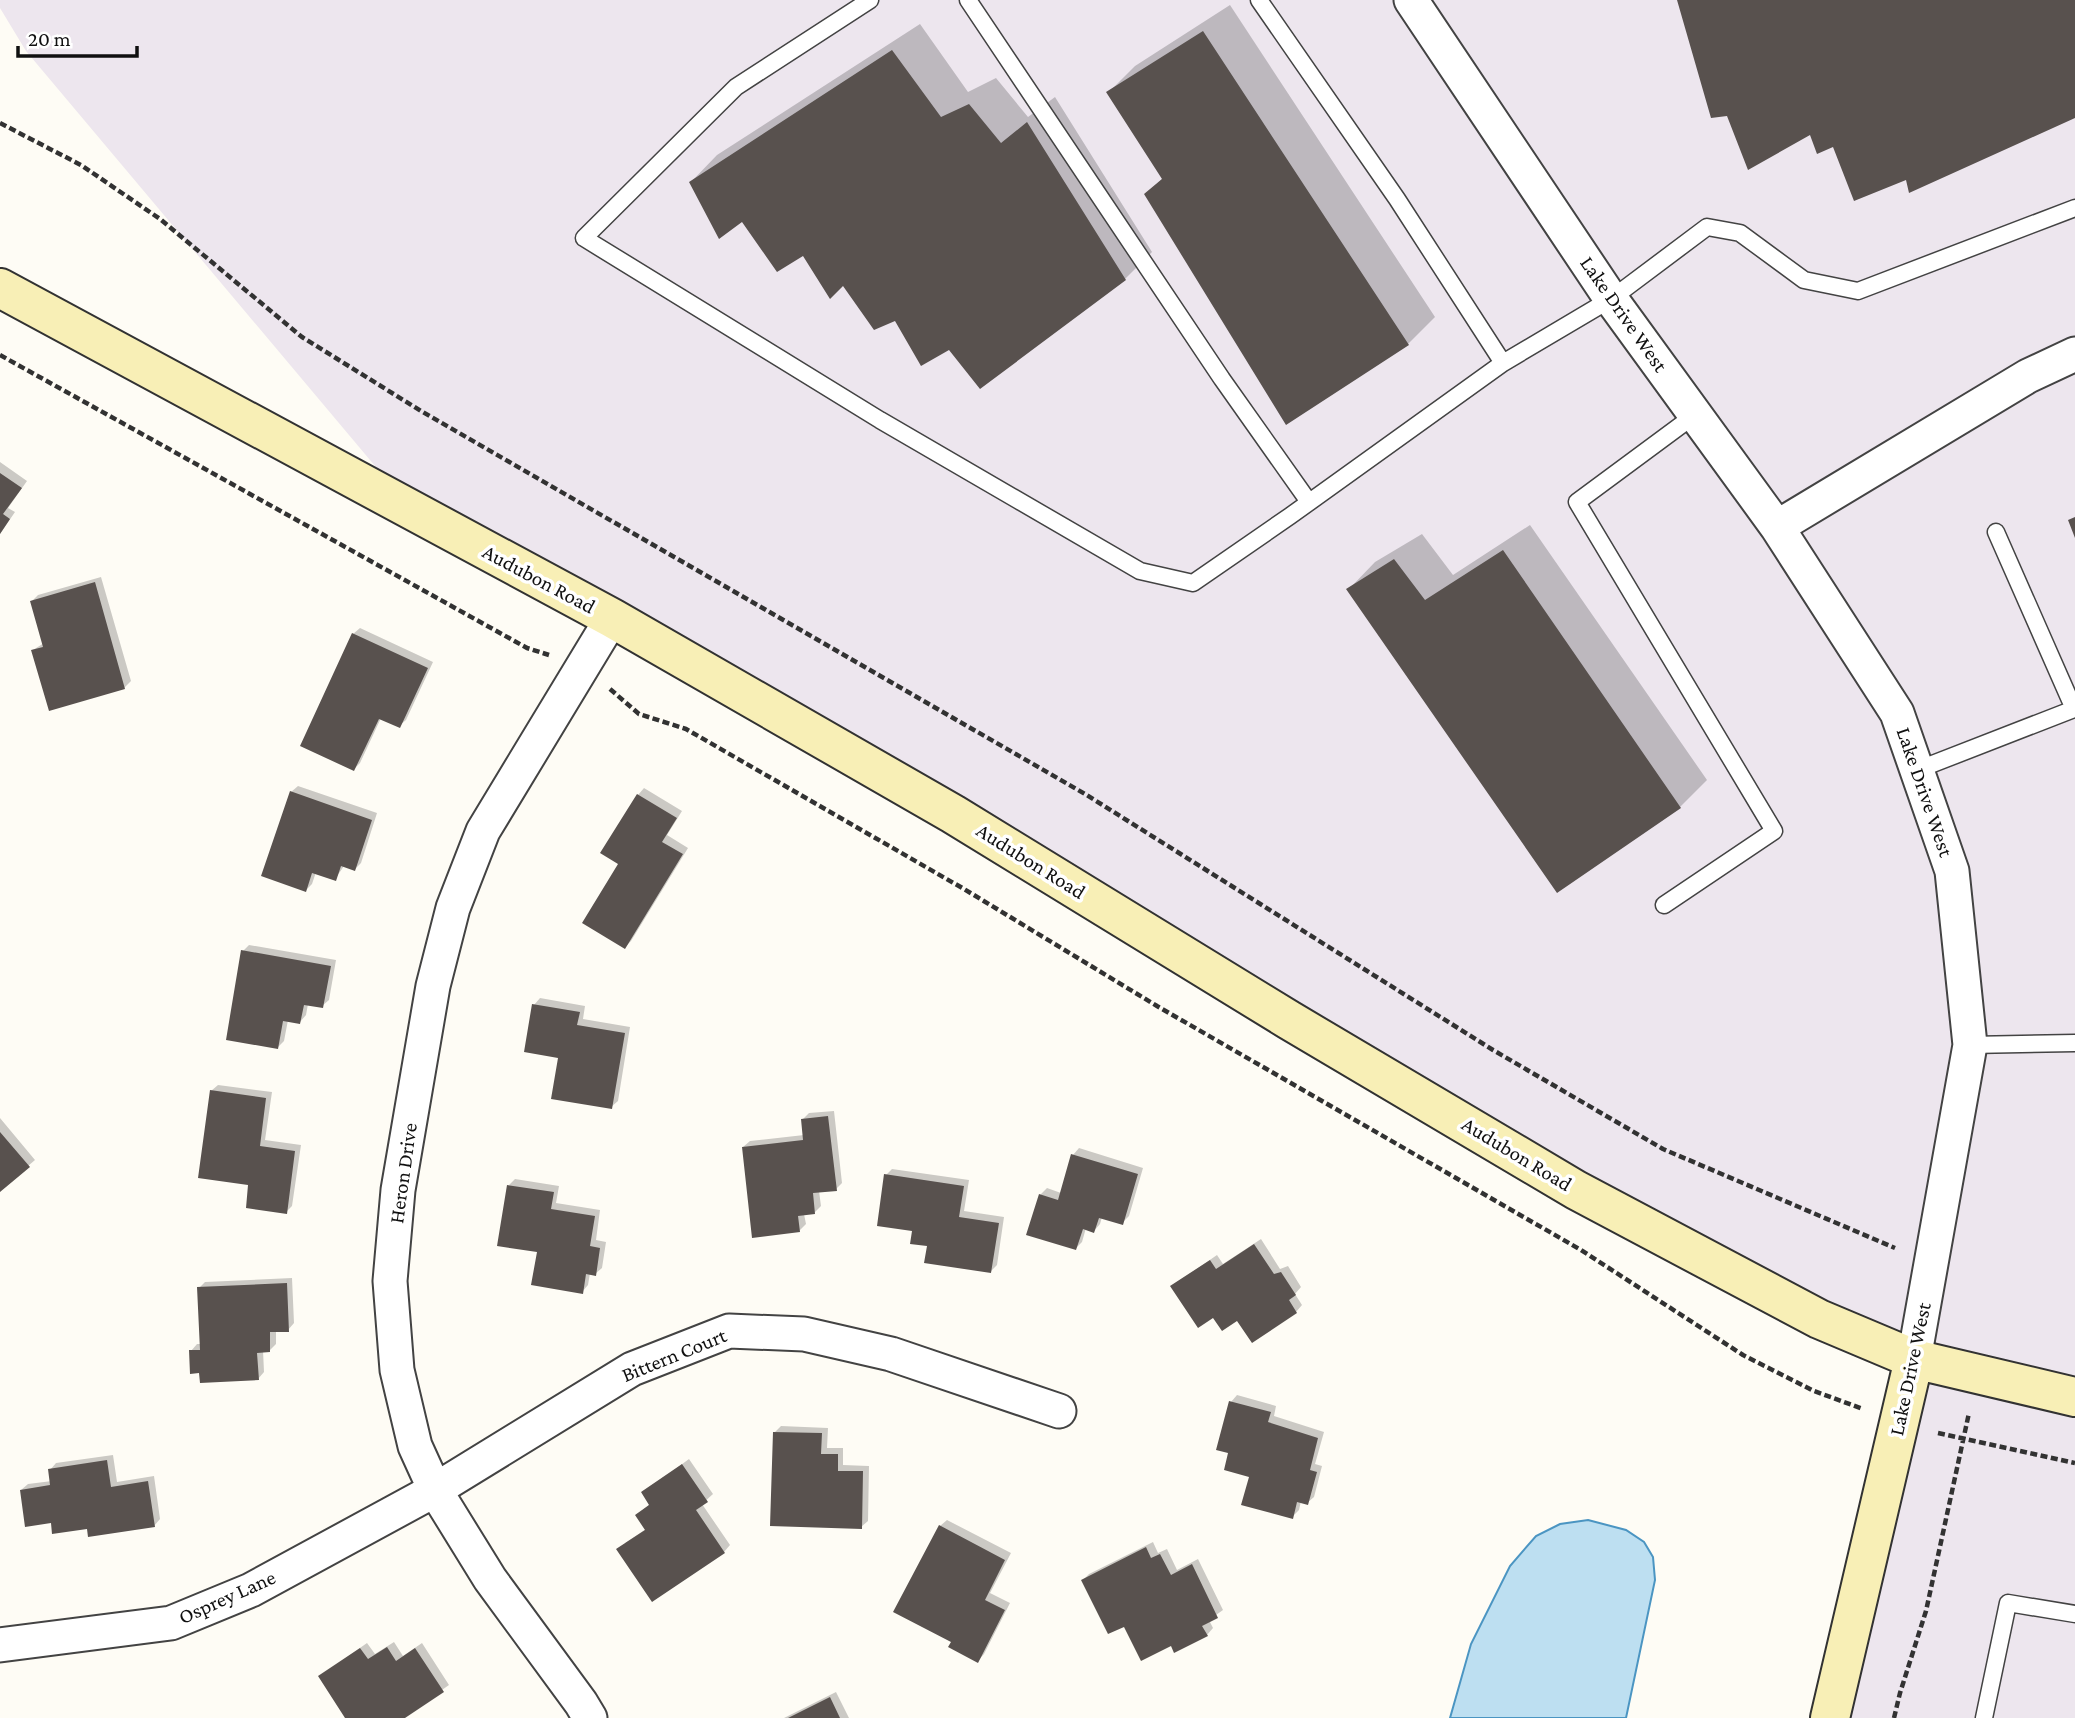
<svg xmlns="http://www.w3.org/2000/svg" width="2075" height="1718" viewBox="0 0 2075 1718" font-family="'Crimson Pro',serif">
<style>
.industrial{fill:#ede6ee}
.water{fill:#bddff1;stroke:#4b95c2;stroke-width:2}
.shadow{fill:#0003}
.building{fill:#58514e}
.lines{fill:none;stroke-linecap:round;stroke-linejoin:round}
.lane-casing{stroke:#434343;stroke-width:19}
.street-casing{stroke:#434343;stroke-width:37}
.secondary-casing{stroke:#323232;stroke-width:42}
.path{stroke:#323232;stroke-width:4.5;stroke-dasharray:7 3.5;stroke-linecap:butt}
.lane{stroke:#fff;stroke-width:16}
.street{stroke:#fff;stroke-width:33}
.secondary{stroke:#f8efb6;stroke-width:38}
.labels{text-anchor:middle;stroke-width:7;stroke-linejoin:round;paint-order:stroke}
.street-label{font-size:21px;fill:#101010;stroke:#fff}
</style>
<rect width="100%" height="100%" fill="#fefcf5"/>
<path class="industrial" d="M0,0H2075V1718H1830L1914,1359L412,510L26,51L0,8Z"/>
<path class="water" d="M1588,1520L1626,1530L1644,1542L1653,1557L1655,1580L1626,1718H1450L1471,1644L1510,1566L1536,1536L1560,1524Z"/>
<path class="shadow" d="M1230,5L1435,317L1408,344L1287,423L1146,194L1163,178L1108,93L1135,66Z
M920,24L968,92L996,78L1028,117L1055,97L1152,252L1125,279L949,348L896,318L803,253L743,220L691,182L717,155Z
M0,462L27,481L8,508L15,512L0,534Z
M1530,525L1707,780L1680,807L1349,589L1375,562L1422,534L1453,575Z
M101,577L131,681L124,688L33,650L44,643L32,601L38,595Z
M360,628L433,662L406,720L399,726L381,718L360,763L354,769L353,634Z
M298,786L377,813L361,863L355,869L344,866L335,879L316,872L312,884L306,890L291,792Z
M644,788L682,811L667,835L688,848L631,941L625,947L620,863L603,853L638,795Z
M249,945L336,960L329,1000L322,1006L308,1004L306,1015L300,1022L288,1020L284,1041L278,1047L243,951Z
M540,998L585,1006L583,1019L630,1027L618,1101L611,1107L534,1005Z
M218,1085L272,1092L265,1140L301,1145L292,1206L286,1212L250,1184L211,1091Z
M834,1111L842,1183L836,1189L819,1191L821,1206L814,1213L804,1214L806,1224L799,1231L743,1147L750,1141L804,1135L802,1120L809,1113Z
M0,1118L35,1160L0,1190Z
M1079,1148L1143,1168L1129,1216L1122,1223L1102,1217L1100,1224L1094,1231L1086,1228L1082,1242L1076,1248L1040,1195L1047,1188L1061,1193L1073,1155Z
M892,1169L969,1180L964,1211L1004,1217L997,1265L991,1271L929,1245L914,1230L886,1175Z
M515,1179L559,1186L556,1203L600,1210L596,1240L606,1242L602,1268L595,1274L590,1273L588,1285L582,1292L539,1251L509,1185Z
M1261,1239L1280,1269L1288,1266L1301,1287L1295,1294L1302,1305L1296,1312L1237,1319L1214,1316L1172,1286L1217,1255L1223,1264Z
M292,1278L294,1323L288,1330H276V1344L270,1350H263L264,1372L258,1379L201,1371L191,1351L197,1344H202L199,1288L205,1282Z
M1237,1395L1276,1406L1274,1416L1324,1432L1315,1464L1322,1466L1314,1497L1307,1503L1301,1501L1299,1510L1292,1517L1230,1452L1231,1402Z
M781,1426L828,1428L827,1448H843V1465L869,1466L868,1521L861,1527L775,1432Z
M113,1455L117,1482L154,1476L160,1519L154,1526L88,1527L52,1521L21,1490L28,1484L52,1481L50,1470L56,1463Z
M689,1459L713,1494L702,1504L730,1545L724,1552L625,1543L646,1529L637,1515L650,1504L643,1493Z
M947,1520L1011,1553L990,1593L1010,1603L984,1654L978,1661L953,1642L940,1526Z
M1153,1542L1158,1553L1167,1549L1177,1570L1198,1559L1223,1610L1209,1620L1213,1628L1207,1635L1172,1643L1125,1624L1083,1580L1089,1574Z
M394,1642L403,1656L422,1643L449,1685L402,1718H347L320,1676L367,1643L375,1654Z
M836,1692L849,1718H784Z"/>
<path class="building" d="M1677,0H2075V118L1909,193L1906,180L1854,201L1833,147L1817,154L1810,135L1748,170L1727,116L1711,118Z
M1203,31L1409,345L1286,425L1144,194L1162,179L1106,92Z
M892,50L941,117L969,104L1001,143L1027,122L1126,280L980,389L949,350L921,366L895,321L874,330L843,286L830,299L803,256L777,272L742,222L719,239L689,182Z
M0,473L22,488L3,514L10,519L0,534Z
M2075,517V538L2068,520Z
M1503,550L1681,808L1557,893L1346,589L1394,559L1425,600Z
M95,582L125,689L49,711L31,650L43,647L30,601Z
M352,633L428,668L400,728L379,719L354,771L300,746Z
M290,791L372,820L355,871L341,866L336,881L312,873L306,892L261,876Z
M637,794L677,818L662,842L683,854L625,949L582,923L618,864L600,853Z
M241,950L331,966L323,1008L304,1005L300,1024L283,1021L278,1049L226,1040Z
M532,1004L580,1012L577,1025L625,1033L612,1109L551,1099L558,1058L524,1052Z
M210,1090L266,1098L260,1146L295,1151L287,1214L246,1208L248,1185L198,1178Z
M828,1116L837,1191L813,1193L815,1214L798,1216L800,1232L752,1238L742,1147L803,1140L801,1119Z
M0,1132L30,1167L0,1192Z
M1071,1154L1138,1174L1123,1225L1099,1218L1094,1233L1083,1229L1076,1250L1026,1235L1039,1194L1058,1200Z
M884,1174L964,1186L959,1217L999,1223L991,1273L924,1263L927,1246L910,1244L912,1231L877,1226Z
M507,1185L554,1192L551,1209L595,1216L590,1246L600,1248L596,1276L586,1274L583,1294L531,1285L537,1252L497,1246Z
M1254,1244L1274,1274L1281,1272L1296,1295L1289,1300L1297,1313L1252,1343L1237,1321L1222,1331L1213,1318L1198,1328L1170,1286L1210,1260L1216,1269Z
M287,1283L289,1332H270V1352L257,1353L259,1380L200,1383L199,1373L190,1374L189,1350H200L197,1287Z
M1229,1401L1271,1412L1268,1422L1318,1438L1310,1470L1317,1472L1308,1505L1297,1502L1293,1519L1241,1505L1249,1477L1224,1470L1228,1453L1216,1450Z
M773,1432L822,1433L821,1454H838V1471H863L862,1529L770,1526Z
M107,1460L111,1487L148,1481L155,1527L88,1537L87,1529L52,1534L51,1523L25,1527L20,1490L50,1485L48,1469Z
M682,1464L708,1502L696,1510L725,1553L652,1602L616,1549L645,1530L635,1515L649,1505L641,1492Z
M939,1525L1005,1560L985,1600L1005,1610L978,1663L948,1647L951,1642L893,1612Z
M1146,1547L1151,1558L1160,1554L1171,1575L1192,1564L1218,1618L1202,1626L1208,1636L1174,1653L1171,1646L1141,1661L1124,1627L1108,1634L1081,1580Z
M387,1647L396,1661L415,1648L444,1692L405,1718H345L318,1676L360,1648L368,1659Z
M830,1697L840,1718H788Z"/>
<g class="lines">
<defs>
<path id="lane" d="M870,0L736,87L584,238L880,420L1140,571L1193,583L1290,516L1503,363
M968,0L1222,379L1309,502
M1259,0L1397,199L1503,363L1611,299L1707,227L1740,233L1804,280L1858,291L2075,208
M1917,770L2074,709L1996,532
M1664,905L1774,831L1577,502L1696,414
M1970,1045L2075,1043
M1984,1718L2008,1603L2075,1614"/>
<path id="street" d="M1411,0L1611,299L1777,527L1897,713L1952,871L1970,1045L1914,1359
M1777,527L2028,376L2075,354
M0,1645L171,1623L251,1590L435,1490L632,1369L729,1331L804,1334L891,1354L1059,1411
M590,1718L581,1703L490,1579L435,1490L415,1446L397,1370L390,1281L398,1190L433,986L453,908L483,831L612,618"/>
<path id="secondary" d="M0,288L612,618L953,814L1289,1020L1576,1190L1819,1319L1914,1359L2075,1397
M1830,1718L1914,1359"/>
</defs>
<use href="#lane" class="lane-casing"/>
<use href="#street" class="street-casing"/>
<use href="#secondary" class="secondary-casing"/>
<path class="path" d="M0,123L81,165L160,219L302,337L421,411L1085,794L1493,1050L1663,1149L1895,1248
M0,355L527,648L549,655
M610,689L639,714L686,729L964,889L1157,1006L1581,1250L1743,1355L1814,1391L1863,1409
M1938,1433L2075,1463
M1894,1718L1900,1693L1926,1611L1969,1413"/>
<use href="#lane" class="lane"/>
<use href="#street" class="street"/>
<use href="#secondary" class="secondary"/>
</g>
<g class="labels">
<g class="street-label">
<text transform="translate(1624 314) rotate(55)" y="7">Lake Drive West</text>
<text transform="translate(539 579) rotate(28)" y="7">Audubon Road</text>
<text transform="translate(1925 792) rotate(71)" y="7">Lake Drive West</text>
<text transform="translate(1031 861) rotate(32)" y="7">Audubon Road</text>
<text transform="translate(1517 1154) rotate(31)" y="7">Audubon Road</text>
<text transform="translate(403 1173) rotate(-82)" y="7">Heron Drive</text>
<text transform="translate(674 1355) rotate(-22)" y="7">Bittern Court</text>
<text transform="translate(1910 1369) rotate(-78)" y="7">Lake Drive West</text>
<text transform="translate(227 1597) rotate(-24)" y="7">Osprey Lane</text>
</g>
</g>
<path d="M18 46v10h119v-10" fill="none" stroke="#101010" stroke-width="3.5"/>
<text x="28" y="46" font-size="21" fill="#101010" stroke="#ffffff" stroke-width="5" paint-order="stroke">20 m</text>
</svg>
